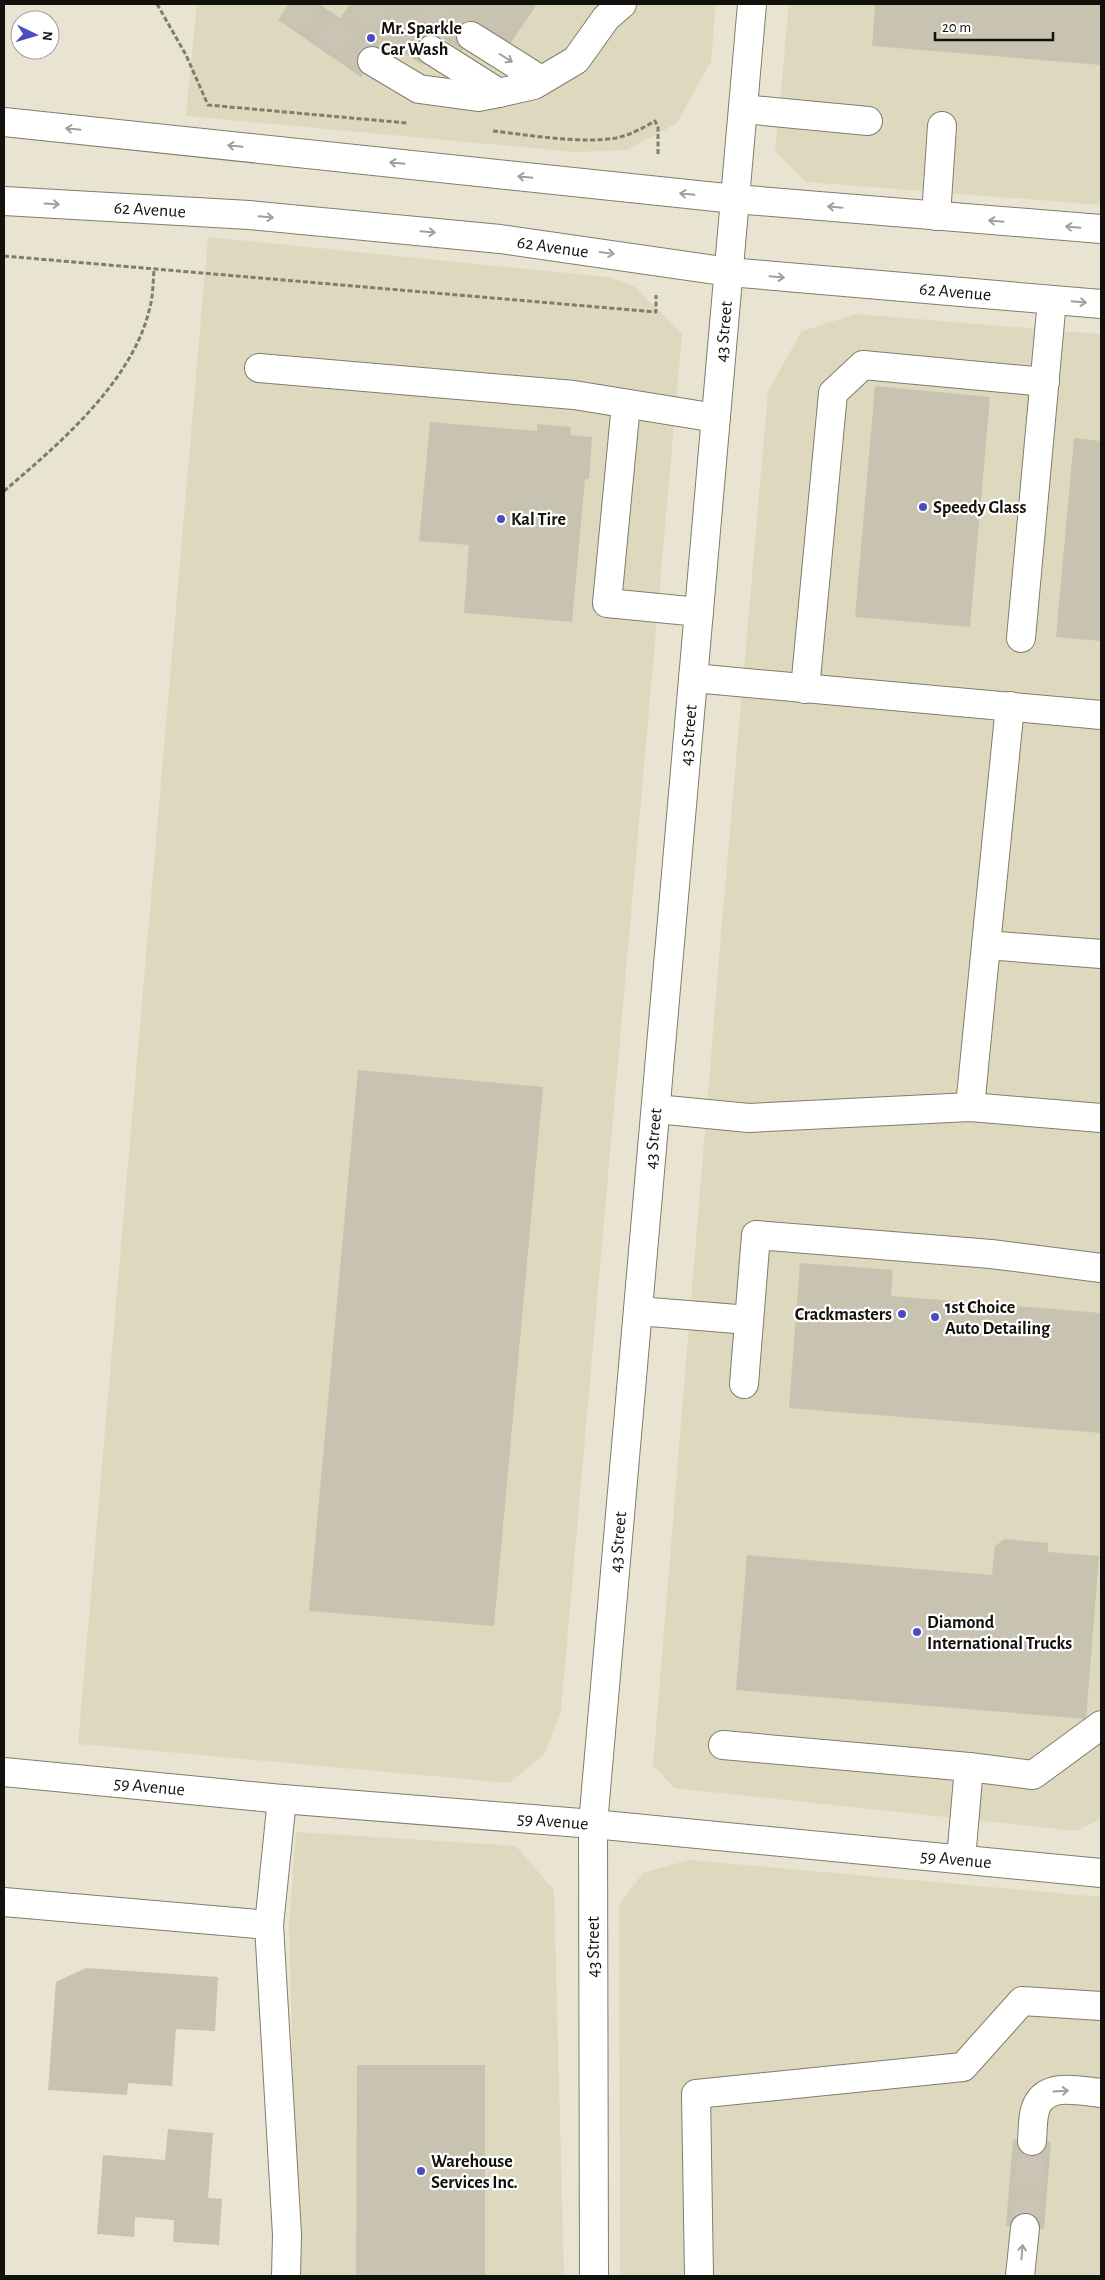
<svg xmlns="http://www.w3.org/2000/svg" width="1105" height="2280" viewBox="0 0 1105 2280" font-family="'Alegreya Sans',sans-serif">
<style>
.built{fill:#ded8be}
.building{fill:#c7c3b0}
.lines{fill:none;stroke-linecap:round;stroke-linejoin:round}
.minor-tunnel{stroke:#c9c4b3;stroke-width:28;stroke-dasharray:28 14;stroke-linecap:butt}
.minor-casing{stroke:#817d6c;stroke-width:30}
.major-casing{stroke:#817d6c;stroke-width:30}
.path{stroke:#7f7c70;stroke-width:3;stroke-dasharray:5 2.5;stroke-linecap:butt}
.minor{stroke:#fff;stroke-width:28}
.major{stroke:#fff;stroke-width:28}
.oneway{stroke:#a0a09d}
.poi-dot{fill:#4b4cc2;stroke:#fff;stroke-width:2}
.labels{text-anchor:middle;stroke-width:4.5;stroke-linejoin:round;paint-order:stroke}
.poi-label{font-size:18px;font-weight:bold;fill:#12110b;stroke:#fff;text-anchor:start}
.street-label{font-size:18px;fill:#12110b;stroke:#fff}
</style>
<rect width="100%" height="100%" fill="#e9e4d1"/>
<path class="built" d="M197,4H716L711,61L677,123L627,150L576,152L186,116Z
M789,4H1101V205L806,182L775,151Z
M208,237L608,277L634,286L682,334L561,1711L544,1755L509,1783L78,1744Z
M856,314L1101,334V1819L1076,1831L674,1788L653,1765L721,934L768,391L802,331Z
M296,1832L516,1846L554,1890L564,2276H298L289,1924Z
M689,1860L1101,1897V2276H620L619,1905L643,1873Z"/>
<path class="building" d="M289,4H319L340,18L350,4H537L510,44L479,23L462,51L440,36L423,65L384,41L361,77L278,20Z
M875,4H1101V65L872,46Z
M875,386L990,397L970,627L855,617Z
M430,422L537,431V424L571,427V435L592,437L589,479H585L572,622L464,613L469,545L419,541Z
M1074,438L1101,441V641L1056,637Z
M358,1070L543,1087L494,1626L309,1611Z
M800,1263L893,1270L891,1296L1101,1313V1433L789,1408Z
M1005,1539L1048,1543V1552L1099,1556L1086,1719L736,1690L747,1555L992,1575L995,1546Z
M86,1968L218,1977L215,2031L176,2029L172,2086L128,2083L127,2095L48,2090L56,1982Z
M357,2065H485V2276H356Z
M168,2129L213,2133L208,2198L222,2199L219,2245L173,2242L174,2220L135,2217L134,2237L97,2234L103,2155L165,2160Z
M1013,2139L1051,2142L1044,2229L1006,2226Z"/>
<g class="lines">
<path class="minor-tunnel" d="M289,4L372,61
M357,4L431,50
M424,4L471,36
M1025,2228L1032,2141"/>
<defs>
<g id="minor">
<path d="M471,36L541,80"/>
<path d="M431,50L499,93"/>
<path d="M372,61L419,89L478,97L499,93L534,85L576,60L606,18L622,4"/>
<path d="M743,109L868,121"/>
<path d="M936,216L942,126"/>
<path d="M259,368L574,395L716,418"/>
<path d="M626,404L607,603L699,612"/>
<path d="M1021,638L1052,300"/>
<path d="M693,678L1101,715"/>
<path d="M805,689L833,393L863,365L1045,382"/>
<path d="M1010,706L986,945L1101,954"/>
<path d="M970,1107L986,945"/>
<path d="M656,1109L749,1118L970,1107L1101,1118"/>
<path d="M638,1311L749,1320"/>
<path d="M744,1384L756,1235L991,1254L1101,1268"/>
<path d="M723,1745L969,1767"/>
<path id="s1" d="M4,1772L282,1799L593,1824L1101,1873"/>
<path d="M282,1799L269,1925L287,2235L286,2276"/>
<path d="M961,1859L969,1767L1033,1775L1101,1725"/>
<path d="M4,1902L269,1925"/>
<path d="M1032,2141C1033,2130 1032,2115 1037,2105C1048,2082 1080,2091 1101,2093"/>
<path id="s2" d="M594,2276L593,1824L752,4"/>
<path d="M699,2276L696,2094L963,2067L1022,2001L1101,2006"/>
<path d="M1020,2276L1025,2228"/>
</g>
<g id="major">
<path d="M4,122L735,199L1101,229"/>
<path id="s3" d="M4,201L249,215L500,239L729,272L1101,304"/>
</g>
</defs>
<use href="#minor" class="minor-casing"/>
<use href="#major" class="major-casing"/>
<path class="path" d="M157,4L186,55L208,105L407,123
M493,131C529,135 581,144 616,138C630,135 643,128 655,121L658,127V156
M4,256L656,312V295
M4,491C58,445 131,383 149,311C153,298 153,283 154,269"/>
<use href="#minor" class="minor"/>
<use href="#major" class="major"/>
</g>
<defs><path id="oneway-shaft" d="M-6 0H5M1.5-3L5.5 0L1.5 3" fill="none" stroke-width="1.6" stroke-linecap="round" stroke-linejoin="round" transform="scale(1.25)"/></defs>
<g class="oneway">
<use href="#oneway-shaft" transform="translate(506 58) rotate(32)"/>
<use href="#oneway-shaft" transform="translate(73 129) rotate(-174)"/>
<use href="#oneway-shaft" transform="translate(235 146) rotate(-174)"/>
<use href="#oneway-shaft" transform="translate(397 163) rotate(-174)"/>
<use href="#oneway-shaft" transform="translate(525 177) rotate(-174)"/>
<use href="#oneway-shaft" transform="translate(687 194) rotate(-174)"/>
<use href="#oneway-shaft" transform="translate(52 204) rotate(4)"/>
<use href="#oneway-shaft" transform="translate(835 207) rotate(-175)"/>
<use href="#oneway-shaft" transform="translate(266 217) rotate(5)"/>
<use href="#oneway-shaft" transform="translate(996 221) rotate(-175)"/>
<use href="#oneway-shaft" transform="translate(1073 227) rotate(-175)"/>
<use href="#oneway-shaft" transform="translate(428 232) rotate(5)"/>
<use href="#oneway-shaft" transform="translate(607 253) rotate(8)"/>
<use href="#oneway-shaft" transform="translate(777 277) rotate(5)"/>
<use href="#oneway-shaft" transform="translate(1079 302) rotate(5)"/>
<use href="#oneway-shaft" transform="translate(1061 2091) rotate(-3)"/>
<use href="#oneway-shaft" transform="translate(1022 2252) rotate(-85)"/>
</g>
<g class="poi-dot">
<circle cx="371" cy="38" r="5"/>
<circle cx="923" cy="507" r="5"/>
<circle cx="501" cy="519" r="5"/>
<circle cx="902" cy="1314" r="5"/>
<circle cx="935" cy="1317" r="5"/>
<circle cx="917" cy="1632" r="5"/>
<circle cx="421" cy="2171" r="5"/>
</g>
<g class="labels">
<g class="poi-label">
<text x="381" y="34">Mr. Sparkle<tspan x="381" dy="21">Car Wash</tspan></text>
<text x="933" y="513">Speedy Glass</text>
<text x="511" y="525">Kal Tire</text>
<text x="945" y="1313">1st Choice<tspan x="945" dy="21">Auto Detailing</tspan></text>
<text x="892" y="1320" text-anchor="end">Crackmasters</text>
<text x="927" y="1628">Diamond<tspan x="927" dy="21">International Trucks</tspan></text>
<text x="431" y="2167">Warehouse<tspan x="431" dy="21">Services Inc.</tspan></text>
</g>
<g class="street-label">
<text dy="6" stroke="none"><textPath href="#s3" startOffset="146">62 Avenue</textPath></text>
<text dy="6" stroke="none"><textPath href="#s3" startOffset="551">62 Avenue</textPath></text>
<text dy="6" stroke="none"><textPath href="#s3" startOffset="956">62 Avenue</textPath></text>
<text dy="6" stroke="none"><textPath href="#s2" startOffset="1950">43 Street</textPath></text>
<text dy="6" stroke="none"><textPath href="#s2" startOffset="1545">43 Street</textPath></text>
<text dy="6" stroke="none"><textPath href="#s2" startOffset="1140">43 Street</textPath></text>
<text dy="6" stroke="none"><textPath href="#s2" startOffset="735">43 Street</textPath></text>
<text dy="6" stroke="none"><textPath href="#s1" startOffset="146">59 Avenue</textPath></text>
<text dy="6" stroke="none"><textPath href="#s1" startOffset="551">59 Avenue</textPath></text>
<text dy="6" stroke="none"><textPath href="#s1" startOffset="956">59 Avenue</textPath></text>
<text transform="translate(593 1947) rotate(-90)" y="6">43 Street</text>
</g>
</g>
<rect width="1105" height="2280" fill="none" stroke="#12110b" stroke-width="10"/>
<g transform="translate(35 35) rotate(95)"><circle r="24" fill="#ffffff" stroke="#a0a09d"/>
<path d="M0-4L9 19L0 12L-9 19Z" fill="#4b4cc2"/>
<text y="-8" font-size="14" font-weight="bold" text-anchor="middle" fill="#12110b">N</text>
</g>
<path d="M935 32v8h118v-8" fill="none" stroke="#12110b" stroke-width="2.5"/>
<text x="942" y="32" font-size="15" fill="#12110b" stroke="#ffffff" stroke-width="4" paint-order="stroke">20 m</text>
</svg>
